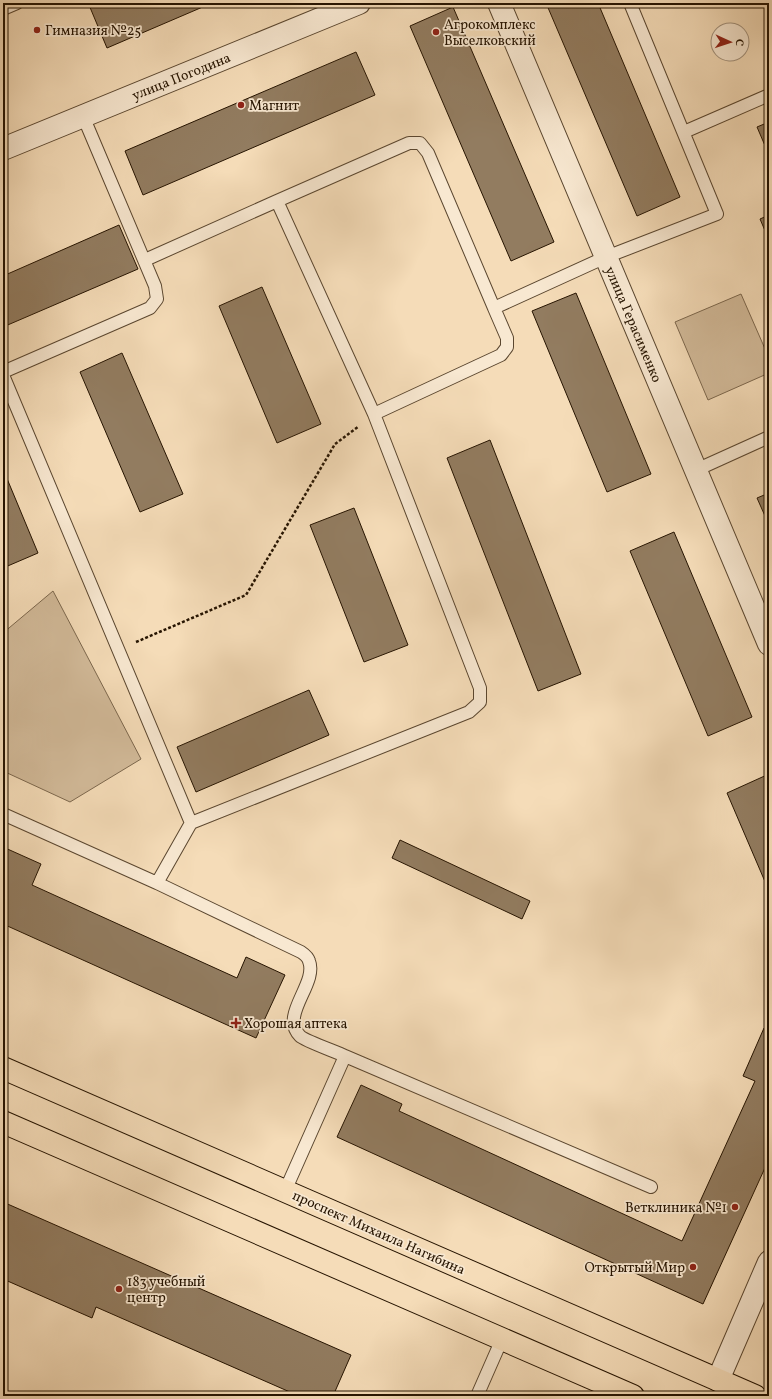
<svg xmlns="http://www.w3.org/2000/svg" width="772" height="1399" viewBox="0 0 772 1399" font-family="Vollkorn,serif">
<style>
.green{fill:#d2ba99;stroke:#7c674d}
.building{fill:#927c60;stroke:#261401}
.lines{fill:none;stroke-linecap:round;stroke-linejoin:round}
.service-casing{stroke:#5a462f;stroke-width:14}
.minor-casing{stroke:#5a462f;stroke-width:24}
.tertiary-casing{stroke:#5a462f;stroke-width:24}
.primary-casing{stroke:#261401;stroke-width:24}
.path{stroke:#261401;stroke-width:2.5;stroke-dasharray:3 2;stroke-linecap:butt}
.service{stroke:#f8e8d1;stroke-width:12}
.minor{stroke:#f8e8d1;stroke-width:22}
.tertiary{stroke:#f8e8d1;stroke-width:22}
.primary{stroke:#f5dcb8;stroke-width:22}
.poi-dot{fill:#8f2418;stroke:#f8e8d1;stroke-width:1.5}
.labels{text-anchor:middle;stroke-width:3.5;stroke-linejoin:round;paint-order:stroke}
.poi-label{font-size:14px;fill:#261401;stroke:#f8e8d1;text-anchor:start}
.street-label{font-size:14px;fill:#261401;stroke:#f8e8d1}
</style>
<rect width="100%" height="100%" fill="#f5dcb8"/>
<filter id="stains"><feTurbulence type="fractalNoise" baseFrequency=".005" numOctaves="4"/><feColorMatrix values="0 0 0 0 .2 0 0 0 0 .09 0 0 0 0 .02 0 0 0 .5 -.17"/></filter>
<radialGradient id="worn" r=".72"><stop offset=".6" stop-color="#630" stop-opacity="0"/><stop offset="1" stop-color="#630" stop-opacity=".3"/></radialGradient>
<path class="green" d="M741,294L769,358V373L708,400L675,322Z
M53,591L141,759L70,802L3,771V633Z"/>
<path class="building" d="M92,3H212L107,48L89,5Z
M546,3H598L680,197L637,216Z
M453,7L554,242L511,261L410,26Z
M356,52L375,95L143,195L125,151Z
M769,122V155L757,127Z
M769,215V240L760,219Z
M119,225L138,269L3,327V276Z
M262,287L321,424L277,443L219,306Z
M576,293L651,474L607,492L532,311Z
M122,353L183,494L140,512L80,372Z
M490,440L581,674L538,691L447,458Z
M3,469L38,553L3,568Z
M769,493V525L757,498Z
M354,508L408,645L364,662L310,525Z
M674,532L752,717L708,736L630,551Z
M309,690L329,735L196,792L177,747Z
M769,774V891L727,793Z
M400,840L530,901L522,919L392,858Z
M3,847L41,864L32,885L237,978L246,957L285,975L256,1038L3,924Z
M764,1028L769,1031V1159L703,1304L337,1137L361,1085L402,1104L399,1111L682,1241L755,1081L743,1076Z
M3,1202L351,1355L333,1396H299L96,1307L92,1318L3,1279Z"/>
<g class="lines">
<defs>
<path id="service" d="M3,9L17,3
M684,132L769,95
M277,201L409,143H420L428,153L494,308
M145,260L277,201L374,414L501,355L507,347V338L494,308L606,257L717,214L630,3
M3,372L150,308L157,299L155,286L83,116
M3,375L191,823L157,883L3,814
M696,470L769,437
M191,823L469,712L480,702V688L374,414
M157,883L301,952C304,954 308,957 309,961C318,984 279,1015 300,1036C305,1041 337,1052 345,1056L285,1191
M345,1056L651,1187
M477,1396L502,1339"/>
<path id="minor" d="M499,3L769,644
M718,1380L769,1262"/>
<path id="tertiary" d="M3,149L359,3"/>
<path id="primary" d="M3,1068L755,1396
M3,1122L633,1396"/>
</defs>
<use href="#service" class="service-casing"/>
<use href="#minor" class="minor-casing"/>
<use href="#tertiary" class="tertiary-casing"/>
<use href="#primary" class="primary-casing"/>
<path class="path" d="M136,642L246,595L335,444L359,426"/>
<use href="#service" class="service"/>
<use href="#minor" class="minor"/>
<use href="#tertiary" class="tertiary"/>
<use href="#primary" class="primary"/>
</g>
<g class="poi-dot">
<circle cx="37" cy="30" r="4"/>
<circle cx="436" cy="32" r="4"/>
<circle cx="241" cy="105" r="4"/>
<path d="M234 1017h4v4h4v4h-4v4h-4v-4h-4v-4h4z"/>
<circle cx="735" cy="1207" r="4"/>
<circle cx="693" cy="1267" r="4"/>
<circle cx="119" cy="1289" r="4"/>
</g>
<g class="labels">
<g class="poi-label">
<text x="444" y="29">Агрокомплекс<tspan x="444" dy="16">Выселковский</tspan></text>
<text x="45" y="35">Гимназия №25</text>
<text x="249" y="110">Магнит</text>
<text x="244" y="1028">Хорошая аптека</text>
<text x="727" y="1212" text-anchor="end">Ветклиника №1</text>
<text x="685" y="1272" text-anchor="end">Открытый Мир</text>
<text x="127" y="1286">183 учебный<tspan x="127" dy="16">центр</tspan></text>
</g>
<g class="street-label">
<text transform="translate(181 76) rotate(-22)" y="5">улица Погодина</text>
<text transform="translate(634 324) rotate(67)" y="5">улица Герасименко</text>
<text transform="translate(379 1232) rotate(24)" y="5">проспект Михаила Нагибина</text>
</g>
</g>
<rect width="772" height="1399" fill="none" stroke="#f5dcb8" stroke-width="16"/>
<rect x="4" y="4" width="764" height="1391" fill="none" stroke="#261401" stroke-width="2"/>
<rect x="8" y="8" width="756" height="1383" fill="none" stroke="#261401"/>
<g transform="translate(730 42) rotate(93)"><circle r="19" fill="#f8e8d1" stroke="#a4937e"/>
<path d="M0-3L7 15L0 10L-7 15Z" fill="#8f2418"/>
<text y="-6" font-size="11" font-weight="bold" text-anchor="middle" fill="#261401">С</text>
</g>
<rect width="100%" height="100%" filter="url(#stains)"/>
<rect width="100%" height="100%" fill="url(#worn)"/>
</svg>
